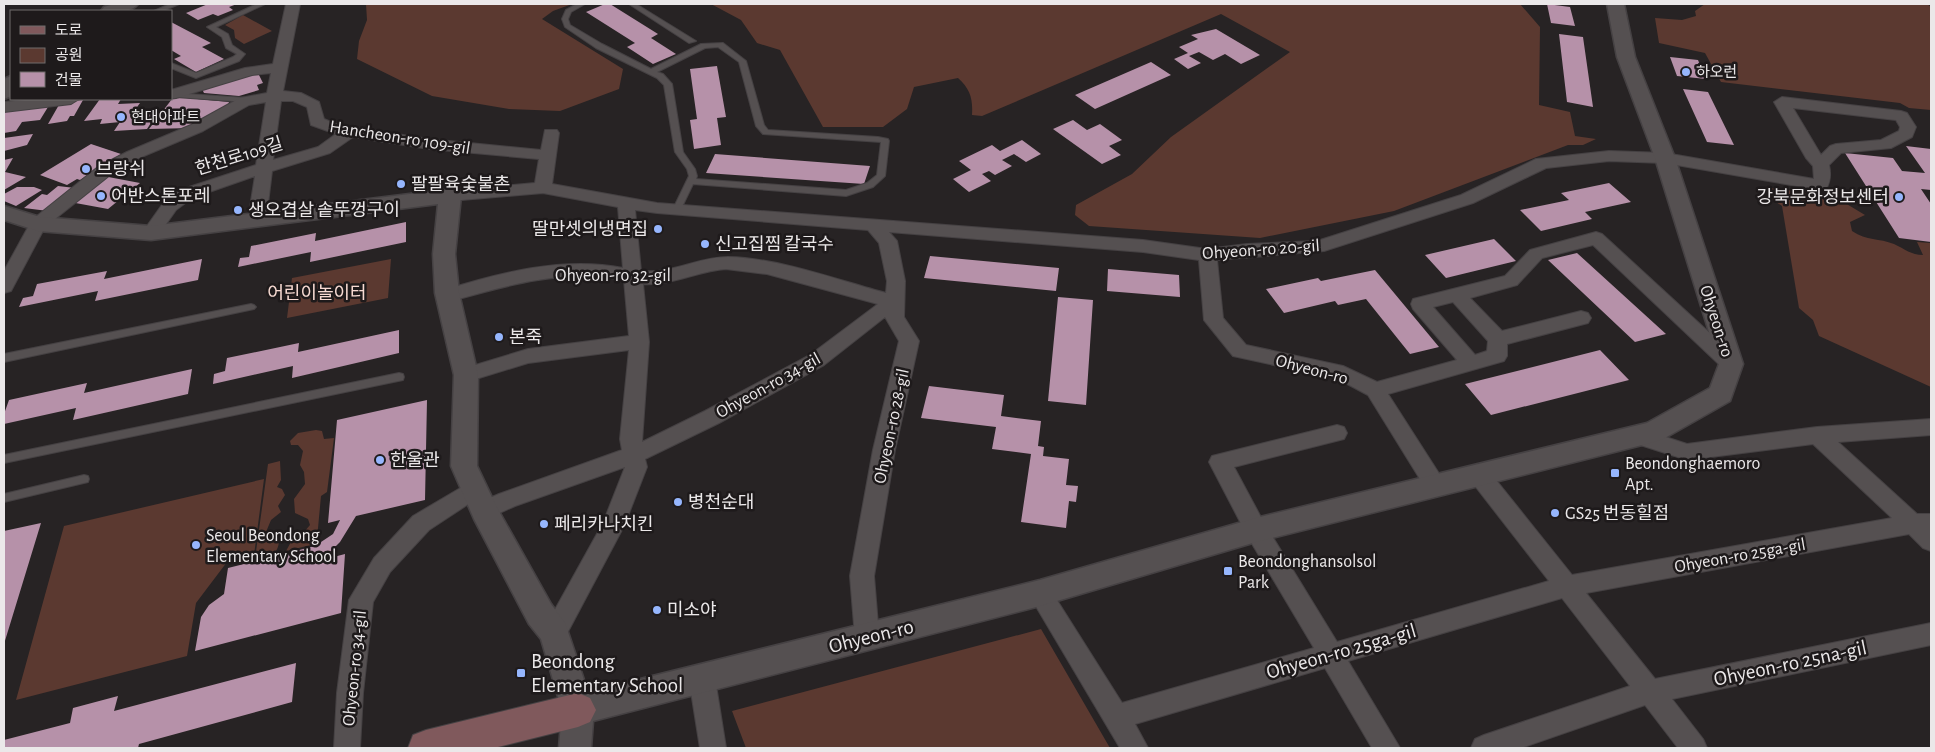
<svg xmlns="http://www.w3.org/2000/svg" width="1935" height="752" viewBox="0 0 1935 752" font-family="'Alegreya Sans','Noto Sans KR',sans-serif">
<style>
.green{fill:#5b3930}
.building{fill:#b691a9}
.lines{fill:none;stroke-linecap:round;stroke-linejoin:round}
.service-casing{stroke:#454143;stroke-width:2}
.minor-casing{stroke:#454143;stroke-width:2}
.tertiary-casing{stroke:#454143;stroke-width:3}
.secondary-casing{stroke:#454143;stroke-width:2}
.service{fill:#555051;fill-rule:evenodd}
.minor{fill:#555051;fill-rule:evenodd}
.tertiary{fill:#555051;fill-rule:evenodd}
.secondary{fill:#80595c;fill-rule:evenodd}
.poi-dot{fill:#96b6fd;stroke:#1e1a1b;stroke-width:2}
.labels{text-anchor:middle;stroke-width:5;stroke-linejoin:round;paint-order:stroke}
.far-poi-label{font-size:15px;fill:#ebe8e9;stroke:#1e1a1b;text-anchor:start}
.street-label{font-size:18px;fill:#ebe8e9;stroke:#1e1a1b}
.poi-label{font-size:18px;fill:#ebe8e9;stroke:#1e1a1b;text-anchor:start}
.park-label{font-size:18px;fill:#f7dad2;stroke:#1e1a1b}
.near-street-label{font-size:21px;fill:#ebe8e9;stroke:#1e1a1b}
.near-poi-label{font-size:21px;fill:#ebe8e9;stroke:#1e1a1b;text-anchor:start}
</style>
<rect width="100%" height="100%" fill="#272324"/>
<path class="green" d="M366,4H572L553,11L542,19L623,69L619,89L560,111L509,109L432,96L357,59L359,41L367,20Z
M711,4H1520L1540,27L1539,105L1570,112L1575,136L1596,139L1583,145H1568L1394,211L1260,238L1089,226L1075,215L1076,205L1132,174L1171,137L1290,52L1221,14L982,116L972,115C973,98 970,89 958,78L914,87L907,109L883,127H823L780,50L757,43L741,20Z
M1705,4H1927L1931,7V110L1909,108L1900,103L1721,82L1705,53L1659,43L1655,18L1682,20L1696,16L1695,11Z
M243,15L272,31L244,44L235,38L234,30L225,25Z
M1765,187L1835,197L1865,215L1850,222L1852,231C1867,241 1879,238 1894,244C1905,249 1911,255 1923,255L1917,242L1931,243V387L1819,336L1813,320L1799,308L1782,206L1767,196Z
M391,259L388,298L287,318L292,278Z
M316,430L322,431L324,439L334,438L327,492L321,496L317,539L311,545L286,551L291,542L288,541L289,536L304,532L310,525L308,519L295,513L294,499L305,484L304,472L300,465L303,451L298,445H291L290,441L298,433Z
M280,461L281,480L277,487L282,489L285,495L278,506L281,512L271,520L266,532L271,534L279,532C280,554 275,555 255,559L268,464Z
M264,479L254,555L227,562L196,603L187,656L16,700L64,526Z
M1041,629L1110,748H746L732,711Z"/>
<path class="building" d="M208,4H237L229,7L233,10L218,16L213,14L198,20L186,13Z
M605,4H610L658,34L651,38L676,54L653,64L627,47L635,43L586,12Z
M1547,4L1570,7L1575,26L1551,23Z
M171,22L211,43L202,47L224,59L196,72L174,59L181,56L171,50Z
M1216,29L1260,55L1241,64L1225,54L1213,60L1199,52L1189,56L1201,63L1188,69L1174,59L1188,53L1179,47L1198,39L1191,35Z
M1559,34L1583,37L1593,107L1567,102Z
M1670,57L1698,60L1706,79L1677,76Z
M1151,62L1171,75L1095,109L1075,95Z
M717,66L726,117L717,118L721,145L694,149L690,120L697,119L690,69Z
M257,71L263,83L257,85L259,90L239,96L204,93L202,89Z
M1683,89L1708,92L1734,145L1707,142Z
M176,97L229,102L227,107L192,128L149,129L172,99Z
M100,99H121L118,104L140,103L132,114L158,112L147,129L114,131L120,122L100,124L102,119L84,121Z
M83,100L74,116H70L67,121L48,124L60,103Z
M48,107L40,120L22,122L16,131L4,133V112Z
M1073,120L1087,130L1100,124L1122,140L1109,146L1121,155L1102,164L1053,129Z
M33,134L27,145L4,151V138Z
M1022,140L1041,154L1026,162L1014,154L1002,160L1012,166L995,175L989,171L982,174L991,181L969,192L953,179L971,170L959,161L992,145L1000,151Z
M91,144L121,154L80,180L77,179L67,185L40,175Z
M1906,146L1931,149V190L1921,189L1931,204V242L1899,238L1845,153L1893,158L1902,171L1925,173Z
M715,154L870,166L864,184L706,173Z
M13,158L5,172L26,177L4,190V160Z
M103,176L140,183L108,209L70,202Z
M1609,183L1631,202L1585,212L1592,219L1541,231L1520,210L1569,200L1561,193Z
M58,186L75,188L48,211L24,208L42,194L47,195Z
M17,187H34L42,190L16,206L4,201V194Z
M406,222V242L310,262L311,252L238,267L240,258L249,257L251,246L316,233L315,241Z
M1494,239L1516,261L1446,278L1425,255Z
M1577,253L1666,334L1635,342L1548,260Z
M930,256L1059,268L1056,291L924,278Z
M202,259L198,280L95,301L98,291L19,307L23,298L33,296L37,284L107,271L104,279Z
M1108,269L1179,275L1180,297L1107,291Z
M1375,270L1439,347L1410,354L1366,299L1338,305L1335,301L1284,313L1266,289L1318,278L1321,281Z
M1058,297L1093,300L1086,405L1048,401Z
M399,330V353L292,378L293,366L213,384L214,374L225,371L227,358L299,343L298,352Z
M1600,350L1629,380L1491,415L1465,384Z
M192,369L188,394L73,420L76,408L4,424V414L9,400L87,383L84,393Z
M929,386L1004,395L1001,416L1041,421L1038,446L1044,447L1043,456L1069,459L1066,485L1078,486L1076,502L1069,501L1066,528L1021,522L1031,454L992,449L996,427L921,418Z
M427,400L425,500L356,516L340,542L322,560L345,554L341,613L195,651L201,617L209,605L224,594L228,568L315,546L333,534L340,520L328,523L337,420Z
M41,523L4,644V531Z
M296,663L292,702L139,744L138,748H4V740L70,723L73,708L118,696L114,711Z"/>
<g class="lines">
<defs>
<path id="service" d="M170,4H179L163,11H154Z
M257,4H265L216,27L228,34L232,45L245,54L239,61L196,78L171,68V63L196,73L233,57L237,54L226,48L222,37L207,27Z
M577,4H585L571,12L568,19L570,25L602,44L651,69L701,44L723,43L746,61L764,125L768,130L878,137L888,139L889,141L885,176L873,187L846,196L693,184L680,211H674L673,209L689,176L687,169L675,152L664,85L657,78L596,48L565,27L562,19L566,10ZM718,47L739,62L756,126L763,134L881,142L877,175L867,183L846,190L696,179L697,176L695,169L683,152L672,84L663,74L657,72L705,48Z
M629,4H636L696,41L689,43Z
M11,90V94L4,95V91Z
M173,93L247,98L251,100L247,102L176,97H173Z
M251,304L254,305L256,307L254,309L4,362V354Z
M399,373L403,374L404,377L403,380L4,463V455Z
M84,475L88,476L89,479L88,482L4,502V494Z"/>
<path id="minor" d="M286,4H300L283,91L301,93L319,102L324,119L338,125L429,139L541,150L545,130H557L559,133L552,184L657,203L1143,240L1207,249L1247,244L1317,241L1461,195L1536,159L1609,151L1665,153L1814,179L1813,166L1806,158L1774,102L1782,97L1901,111L1907,113L1916,127L1912,137L1891,148L1841,153L1829,165C1831,174 1831,181 1826,189L1820,190L1665,163L1609,161L1546,168L1473,203L1324,251L1217,260L1223,318L1246,345L1343,366L1377,382L1457,360L1413,309L1411,304L1413,299L1505,276L1530,250L1596,232L1602,234L1738,359L1741,364L1738,369L1731,371L1724,369L1593,245L1542,258L1517,285L1470,298L1502,331L1581,311L1588,313L1591,318L1588,323L1507,344V356L1504,361L1388,394L1447,486L1444,492L1436,495L1428,492L1368,395L1338,379L1233,356L1204,320L1199,260L1143,252L889,232L897,241L905,281L904,317L919,341L895,450L874,576L879,637L876,645L867,648L858,645L855,637L850,576L873,450L899,341L885,317L824,365L719,423L645,459L647,467L624,526L563,641L554,644L545,641L542,633L603,523L625,467L515,506L484,520L476,518L473,511L476,504L499,494L622,450L620,439L629,350L528,363L466,382L459,380L456,375L459,370L528,349L629,336L624,280C565,268 504,286 448,302L441,301L439,296L441,291C498,273 563,256 623,268L618,207L543,193L450,201L444,200L442,196L444,192L450,191L535,183L539,159L429,149L353,137L330,153L272,171L266,220L263,224H251L248,220L255,176L192,198L176,210L157,237H145L142,233L164,202L180,190L256,165L266,102L249,105L203,131L139,158L110,175L45,227L11,291L4,293V271L32,220L98,167L127,152L191,125L240,98L267,93L271,73L252,75L176,98L168,99H171V90L245,68L273,64ZM281,101H293L307,107L311,125L336,134L318,147L273,160ZM1793,108L1896,120L1900,127L1899,131L1881,140L1836,144L1830,146L1821,155ZM635,210L657,213L868,230L879,243L887,281L886,293C837,280 779,258 728,257C698,257 672,274 641,271ZM726,269L767,274L878,304L810,355L705,411L642,442L649,342L643,284C672,286 697,271 726,269ZM1453,302L1488,341L1487,351L1475,355L1433,307Z
M35,99H79L71,104L4,112V102Z
M1931,419V435L1838,442L1917,514H1931V551L1923,548L1909,534L1586,593L1655,679L1931,623V645L1672,699L1703,739L1707,748H1678L1645,705L1521,748H1471L1475,739L1484,735L1630,686L1562,598L1348,661L1400,748H1372L1325,668L1135,724L1148,748H1120L1028,593L1032,586L1040,583L1048,586L1122,703L1314,648L1248,537L1209,462L1212,456L1337,425L1344,427L1347,433L1344,439L1234,467L1264,523L1337,642L1549,581L1472,482L1469,476L1472,470L1480,467L1488,470L1572,575L1892,518L1813,444L1687,460L1631,442L1627,436L1631,430L1638,428L1687,444L1817,427Z
M474,480L482,483L485,489L482,495L429,530L390,572L373,602L363,693L360,748H334L337,693L349,600L374,558L413,516Z
M702,667L711,671L715,679L726,748H700L689,679L693,671Z"/>
<path id="tertiary" d="M114,4H138C130,14 112,12 101,11L104,7Z
M1607,4H1624L1635,57L1675,158L1743,364L1730,401L1663,439L1654,442L1256,542L1040,606L593,721L591,748H559L562,710L541,639L529,624L474,519L451,466L454,375L435,293L433,254L438,204L151,240L38,231L4,220V206L40,217L151,226L450,189L457,191L461,196L455,254L459,293L478,375L477,466L496,506L551,604L565,623L588,692L1040,580L1256,518L1647,423L1710,388L1719,364L1655,158L1617,57Z
M11,76V96L4,99V79Z"/>
<path id="secondary" d="M578,693L590,698L596,710L590,722L578,727L494,748H408L413,735L426,730Z"/>
</defs>
<use href="#service" class="service-casing"/>
<use href="#minor" class="minor-casing"/>
<use href="#tertiary" class="tertiary-casing"/>
<use href="#secondary" class="secondary-casing"/>
<use href="#service" class="service"/>
<use href="#minor" class="minor"/>
<use href="#tertiary" class="tertiary"/>
<use href="#secondary" class="secondary"/>
</g>
<g class="poi-dot">
<circle cx="1686" cy="72" r="5"/>
<circle cx="121" cy="117" r="5"/>
<circle cx="86" cy="169" r="5"/>
<circle cx="401" cy="184" r="5"/>
<circle cx="101" cy="196" r="5"/>
<circle cx="1899" cy="197" r="5"/>
<circle cx="238" cy="210" r="5"/>
<circle cx="658" cy="229" r="5"/>
<circle cx="705" cy="244" r="5"/>
<circle cx="499" cy="337" r="5"/>
<circle cx="380" cy="460" r="5"/>
<rect x="1610" y="468" width="10" height="10" rx="2.5"/>
<circle cx="678" cy="502" r="5"/>
<circle cx="1555" cy="513" r="5"/>
<circle cx="544" cy="524" r="5"/>
<circle cx="196" cy="545" r="5"/>
<rect x="1223" y="566" width="10" height="10" rx="2.5"/>
<circle cx="657" cy="610" r="5"/>
<rect x="516" y="668" width="10" height="10" rx="2.5"/>
</g>
<g class="labels">
<g class="far-poi-label">
<text x="1696" y="77">하오런</text>
<text x="131" y="122">현대아파트</text>
</g>
<g class="street-label">
<text transform="translate(400 137) rotate(9)" y="6">Hancheon-ro 109-gil</text>
<text transform="translate(239 156) rotate(-17)" y="6">한천로109길</text>
<text transform="translate(1261 249) rotate(-4)" y="6">Ohyeon-ro 20-gil</text>
<text x="613" y="281">Ohyeon-ro 32-gil</text>
<text transform="translate(1717 321) rotate(72)" y="6">Ohyeon-ro</text>
<text transform="translate(1312 369) rotate(15)" y="6">Ohyeon-ro</text>
<text transform="translate(768 385) rotate(-29)" y="6">Ohyeon-ro 34-gil</text>
<text transform="translate(891 426) rotate(-78)" y="6">Ohyeon-ro 28-gil</text>
<text transform="translate(1740 555) rotate(-10)" y="6">Ohyeon-ro 25ga-gil</text>
<text transform="translate(354 668) rotate(-84)" y="6">Ohyeon-ro 34-gil</text>
</g>
<g class="poi-label">
<text x="96" y="175">브랑쉬</text>
<text x="411" y="190">팔팔육숯불촌</text>
<text x="111" y="202">어반스톤포레</text>
<text x="1889" y="203" text-anchor="end">강북문화정보센터</text>
<text x="248" y="216">생오겹살 솥뚜껑구이</text>
<text x="648" y="235" text-anchor="end">딸만셋의냉면집</text>
<text x="715" y="250">신고집찜 칼국수</text>
<text x="509" y="343">본죽</text>
<text x="390" y="466">한울관</text>
<text x="1625" y="469">Beondonghaemoro<tspan x="1625" dy="21">Apt.</tspan></text>
<text x="688" y="508">병천순대</text>
<text x="1565" y="519">GS25 번동힐점</text>
<text x="554" y="530">페리카나치킨</text>
<text x="206" y="541">Seoul Beondong<tspan x="206" dy="21">Elementary School</tspan></text>
<text x="1238" y="567">Beondonghansolsol<tspan x="1238" dy="21">Park</tspan></text>
<text x="667" y="616">미소야</text>
</g>
<g class="park-label">
<text x="317" y="299">어린이놀이터</text>
</g>
<g class="near-street-label">
<text transform="translate(871 636) rotate(-14)" y="7">Ohyeon-ro</text>
<text transform="translate(1341 651) rotate(-16)" y="7">Ohyeon-ro 25ga-gil</text>
<text transform="translate(1790 663) rotate(-12)" y="7">Ohyeon-ro 25na-gil</text>
</g>
<g class="near-poi-label">
<text x="531" y="668">Beondong<tspan x="531" dy="24">Elementary School</tspan></text>
</g>
</g>
<rect width="1935" height="752" fill="none" stroke="#ebe8e9" stroke-width="10"/>
<rect x="10" y="10" width="162" height="90" fill="#1e1a1b" stroke="#706c6d"/>
<rect x="20" y="26" width="25" height="8" fill="#80595c" stroke="#706c6d"/>
<text x="55" y="35" font-size="15" fill="#ebe8e9">도로</text>
<rect x="20" y="48" width="25" height="15" fill="#5b3930" stroke="#706c6d"/>
<text x="55" y="60" font-size="15" fill="#ebe8e9">공원</text>
<rect x="20" y="72" width="25" height="15" fill="#b691a9" stroke="#706c6d"/>
<text x="55" y="85" font-size="15" fill="#ebe8e9">건물</text>
</svg>
